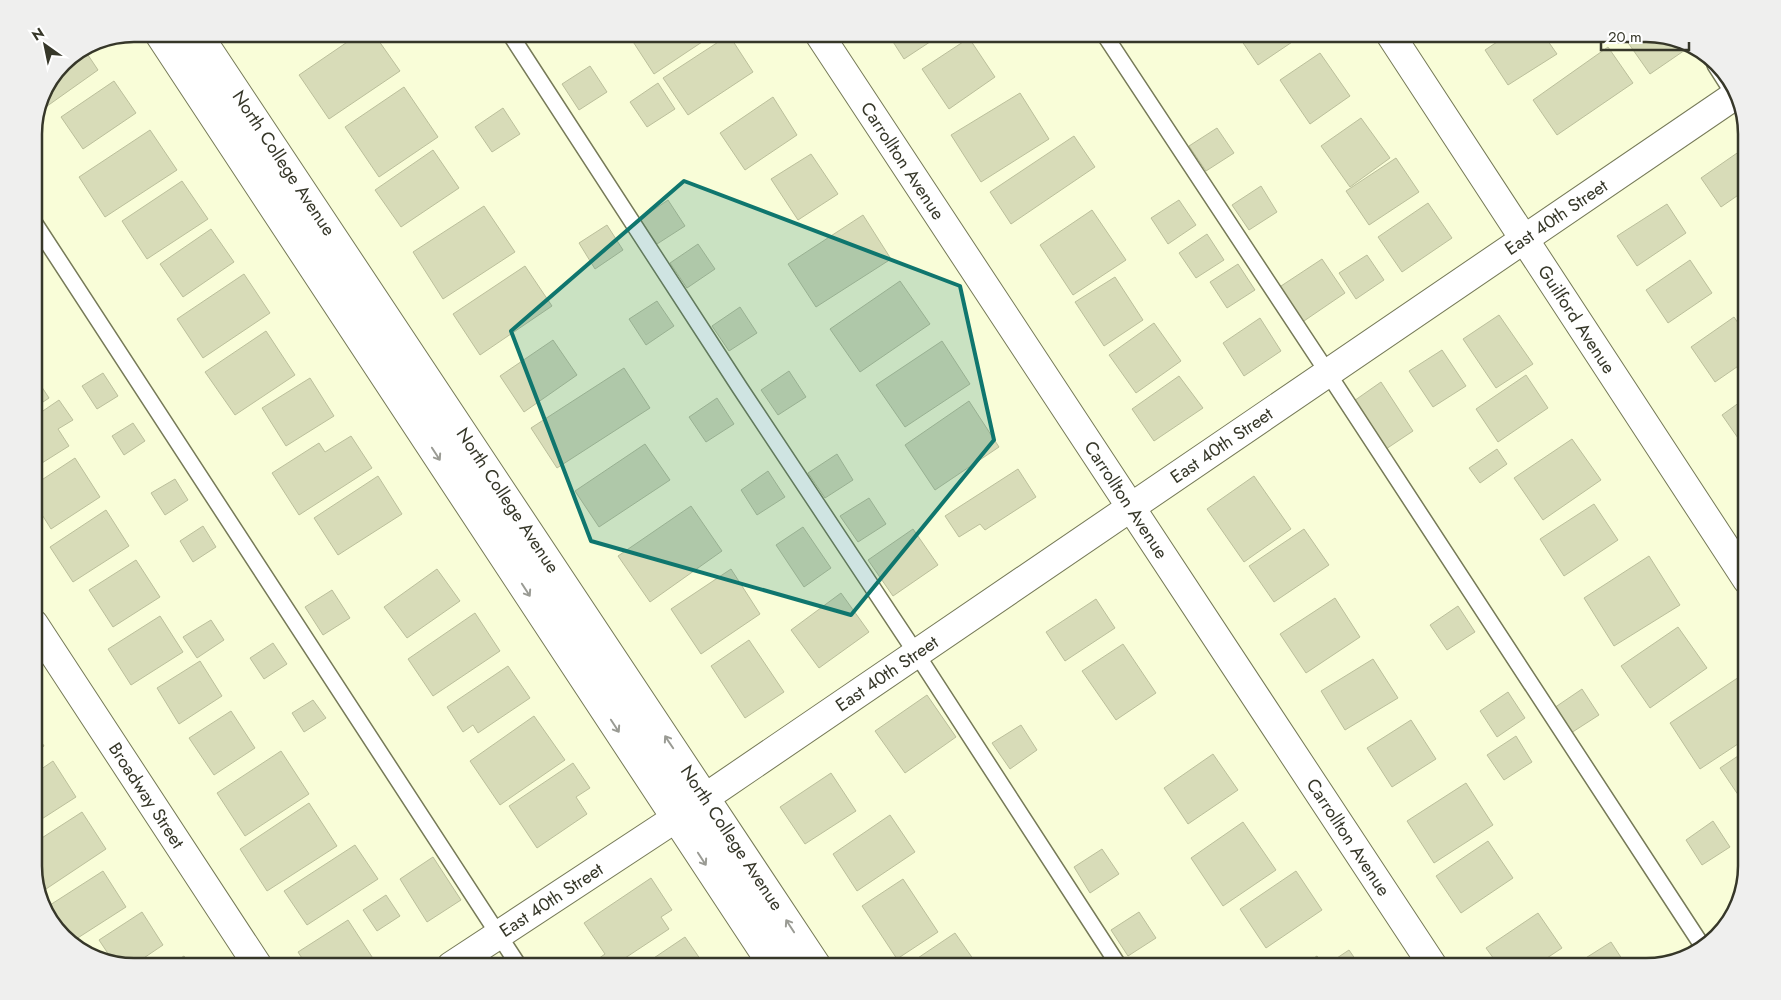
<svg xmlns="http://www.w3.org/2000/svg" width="1781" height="1000" viewBox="0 0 1781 1000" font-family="Jost,sans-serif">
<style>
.building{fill:#d8dcb8;stroke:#bbbf9b}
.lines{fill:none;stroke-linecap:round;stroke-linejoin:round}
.service-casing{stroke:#767a58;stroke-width:18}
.minor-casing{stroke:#767a58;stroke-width:30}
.secondary-casing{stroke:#767a58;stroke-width:30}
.service{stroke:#fff;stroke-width:15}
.minor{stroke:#fff;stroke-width:28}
.secondary{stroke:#fff;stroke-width:28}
.oneway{stroke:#9a9b94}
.marked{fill:#0f766e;fill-opacity:0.2;stroke:#0f766e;stroke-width:4;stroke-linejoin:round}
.labels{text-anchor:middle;stroke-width:4;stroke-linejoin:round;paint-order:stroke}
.street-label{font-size:18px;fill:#363729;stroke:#fff}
.rim{fill:none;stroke:#363729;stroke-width:2.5}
</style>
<rect width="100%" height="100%" fill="#f9fdd8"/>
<path class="building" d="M359,34H374L400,71L329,119L299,75Z
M628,34H714L654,74Z
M888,34H942L904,59Z
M1237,34H1304L1258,65Z
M1509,34H1543L1557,54L1508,85L1485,50Z
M1630,34H1647L1685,44L1688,48L1650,74L1624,37Z
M729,35L753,72L688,115L663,78Z
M969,38L995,77L949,109L922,69Z
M1608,47L1633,83L1557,135L1533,100Z
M84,49L98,70L43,109L39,104L41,95L63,63Z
M1320,53L1350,96L1310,124L1280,80Z
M590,66L607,92L579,110L562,84Z
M114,81L136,113L83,149L61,117Z
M658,83L675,109L647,127L630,102Z
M404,87L438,137L379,177L345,127Z
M1020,93L1049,139L981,182L951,135Z
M773,97L797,135L745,170L720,133Z
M503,108L520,134L492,152L475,127Z
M1361,118L1390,158L1350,187L1321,146Z
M1217,128L1234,153L1206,171L1189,146Z
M150,130L177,170L105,217L79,177Z
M1074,136L1095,167L1011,224L990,192Z
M433,150L459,188L401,227L375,190Z
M1740,151L1747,161V189L1721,207L1701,178Z
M811,154L838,194L798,220L771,179Z
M1396,158L1419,192L1369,225L1346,191Z
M182,181L208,219L147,259L122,221Z
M1261,186L1277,212L1249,230L1232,205Z
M668,200L685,226L657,244L640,219Z
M1179,200L1196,225L1168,244L1151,218Z
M1428,203L1452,238L1402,272L1378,237Z
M1667,204L1686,233L1637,266L1617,236Z
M484,206L515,252L443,299L413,252Z
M1092,210L1126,260L1073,295L1040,245Z
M863,215L891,259L816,307L788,264Z
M607,225L623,250L595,269L579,243Z
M211,229L234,262L183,297L160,264Z
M1207,234L1224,260L1196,278L1179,253Z
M698,244L715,269L687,288L670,263Z
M1367,255L1384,280L1356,299L1339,273Z
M1322,259L1345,293L1301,323L1278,288Z
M1690,260L1712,293L1668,323L1646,290Z
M1238,264L1255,290L1227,308L1210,282Z
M525,266L552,306L480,355L453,314Z
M244,274L270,313L203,358L177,319Z
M1115,277L1143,320L1104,346L1075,302Z
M900,281L930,324L860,372L830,329Z
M657,301L674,326L646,345L629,319Z
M740,307L757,333L729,351L712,326Z
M1499,315L1533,364L1496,388L1463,339Z
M1734,317L1747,336V360L1715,382L1691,347Z
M1260,318L1281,351L1244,376L1223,343Z
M1154,323L1181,361L1136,393L1109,355Z
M266,331L295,375L235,415L205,372Z
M553,340L577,375L524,412L500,376Z
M942,341L970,384L905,427L876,385Z
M1442,350L1466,386L1433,407L1409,371Z
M624,368L650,408L557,468L531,428Z
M789,371L806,397L778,415L761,390Z
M103,373L118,396L97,409L82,386Z
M34,375L49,398L34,408Z
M1526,375L1548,408L1498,442L1476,409Z
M1179,376L1203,408L1154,441L1132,409Z
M310,378L334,416L286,446L262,408Z
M1381,382L1413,431L1383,451L1351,403Z
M1747,397V451L1722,415Z
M717,398L734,424L706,442L689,417Z
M59,400L73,420L58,429L69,446L34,468V417Z
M969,401L999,447L935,490L905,445Z
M133,423L145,441L124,455L112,436Z
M351,436L372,468L299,515L272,473L319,443L325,452Z
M1572,439L1601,480L1543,520L1514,478Z
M645,444L670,480L599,527L575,491Z
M1497,449L1507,464L1480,483L1469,468Z
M837,454L853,480L825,498L808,473Z
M75,458L100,497L51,529L34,502V485Z
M1018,469L1036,497L985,530L980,524L959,537L945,516Z
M768,471L785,497L757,515L741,490Z
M378,476L402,514L338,555L314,518Z
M1254,476L1291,529L1244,562L1207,509Z
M175,479L188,500L165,515L151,493Z
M869,498L886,524L858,542L840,516Z
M1594,504L1618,540L1564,576L1540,539Z
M691,506L722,551L650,602L618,556Z
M106,510L129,546L73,582L50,547Z
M203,526L216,547L193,562L180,541Z
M803,527L831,568L804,587L776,545Z
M913,529L938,565L893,596L868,560Z
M1304,529L1329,565L1274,602L1249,566Z
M1649,556L1680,605L1614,646L1584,598Z
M136,560L160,597L113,627L89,590Z
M437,569L460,601L407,638L384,607Z
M731,569L760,614L701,654L671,609Z
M332,590L350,618L323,635L305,607Z
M841,593L869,632L819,668L791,630Z
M1335,598L1360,637L1306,673L1280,634Z
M1096,599L1115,628L1065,661L1046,632Z
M1458,606L1475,632L1447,650L1430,625Z
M475,613L500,651L433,696L408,659Z
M160,616L183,652L131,685L108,649Z
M211,620L224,640L197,658L183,637Z
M1678,627L1707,668L1650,708L1621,666Z
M749,640L784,692L745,718L711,666Z
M273,643L287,664L264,679L250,658Z
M1123,644L1156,693L1116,720L1082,671Z
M1373,659L1398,698L1345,730L1321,691Z
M200,661L222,696L179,724L157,688Z
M508,666L530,698L478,733L473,725L463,732L447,707Z
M1739,677L1747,689V738L1700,769L1670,723Z
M1582,689L1599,715L1571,733L1554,708Z
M1508,692L1525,718L1497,737L1480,711Z
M927,695L956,737L905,773L875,731Z
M313,700L326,718L304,732L292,713Z
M231,711L255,748L214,775L189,738Z
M534,716L565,760L500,805L470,761Z
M1411,720L1436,759L1392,787L1367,748Z
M1021,725L1037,750L1010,769L992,743Z
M34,730L44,746L34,752Z
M1516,736L1532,762L1504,780L1487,755Z
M1747,750V804L1745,805L1720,768Z
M281,751L309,794L245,836L217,793Z
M1213,754L1238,790L1188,824L1164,788Z
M53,761L76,797L34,824V774Z
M573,763L590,788L576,797L587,814L537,848L509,806Z
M831,773L856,811L805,844L780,807Z
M1466,783L1493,825L1434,863L1407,821Z
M309,803L337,846L267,891L240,849Z
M82,812L106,849L46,889L34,871V843Z
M890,815L915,852L857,891L833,854Z
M1713,821L1730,847L1702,865L1686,840Z
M1243,822L1276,870L1223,906L1191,858Z
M1488,841L1513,878L1461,913L1436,876Z
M355,845L378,879L307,925L284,891Z
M1102,849L1119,874L1090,893L1074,867Z
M433,857L461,900L427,922L400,879Z
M103,871L126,907L73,941L50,905Z
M1296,871L1322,910L1266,948L1240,909Z
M651,878L672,910L661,917L669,929L616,964L618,966H588L605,954L584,923Z
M903,879L938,932L897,959L862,906Z
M386,895L400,916L377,931L363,910Z
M142,912L163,945L132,966L113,961L99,940Z
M1139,912L1156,938L1128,956L1111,930Z
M1538,913L1562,948L1535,966H1499L1486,948Z
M348,920L376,963L371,966H307L298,952Z
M955,933L978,966H906Z
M685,937L705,966H642Z
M1611,942L1624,962L1617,966H1573Z
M1349,950L1360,966H1325Z
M184,956L191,966H168Z
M1317,956L1324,966H1301Z"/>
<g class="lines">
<defs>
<path id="service" d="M179,34L691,807L794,966
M510,34L740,388L916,653L1119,966
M1104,34L1318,358L1703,947
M1715,65L1738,101
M34,222L519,966"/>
<g id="minor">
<path id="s1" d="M819,34L1433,966"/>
<path id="s2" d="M1390,34L1747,580"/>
<path id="s3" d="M34,624L258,966"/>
<path id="s4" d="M706,797L1737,94"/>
<path id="s5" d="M451,966L676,818"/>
</g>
<g id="secondary">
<path d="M159,34L773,966"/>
<path id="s6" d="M198,34L817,966"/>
</g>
</defs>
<use href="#service" class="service-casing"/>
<use href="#minor" class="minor-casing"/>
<use href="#secondary" class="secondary-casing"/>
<use href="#service" class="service"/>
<use href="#minor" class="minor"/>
<use href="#secondary" class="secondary"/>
</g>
<defs><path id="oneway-shaft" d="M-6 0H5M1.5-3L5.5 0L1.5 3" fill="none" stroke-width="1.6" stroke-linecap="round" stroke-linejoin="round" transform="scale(1.25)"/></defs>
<g class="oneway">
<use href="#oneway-shaft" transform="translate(436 454) rotate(57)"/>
<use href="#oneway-shaft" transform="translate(526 590) rotate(57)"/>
<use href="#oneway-shaft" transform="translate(615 726) rotate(57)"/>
<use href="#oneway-shaft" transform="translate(669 742) rotate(-124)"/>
<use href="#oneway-shaft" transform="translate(702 859) rotate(57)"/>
<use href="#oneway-shaft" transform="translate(790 926) rotate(-123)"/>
</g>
<path class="marked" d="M684,181L960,286L994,440L851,615L591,541L511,331Z"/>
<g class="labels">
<g class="street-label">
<text dy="6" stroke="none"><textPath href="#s6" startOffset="155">North College Avenue</textPath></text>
<text dy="6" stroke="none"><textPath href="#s1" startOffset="152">Carrollton Avenue</textPath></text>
<text dy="6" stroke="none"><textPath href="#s4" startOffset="1029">East 40th Street</textPath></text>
<text dy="6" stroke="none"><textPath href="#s2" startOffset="341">Guilford Avenue</textPath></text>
<text dy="6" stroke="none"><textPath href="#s4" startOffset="624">East 40th Street</textPath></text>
<text dy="6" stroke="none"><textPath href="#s6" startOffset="560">North College Avenue</textPath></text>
<text dy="6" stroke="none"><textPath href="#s1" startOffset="558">Carrollton Avenue</textPath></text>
<text dy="6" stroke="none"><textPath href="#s4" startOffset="219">East 40th Street</textPath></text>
<text dy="6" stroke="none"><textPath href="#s3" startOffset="205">Broadway Street</textPath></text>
<text dy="6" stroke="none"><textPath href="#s6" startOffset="965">North College Avenue</textPath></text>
<text dy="6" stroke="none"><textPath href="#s1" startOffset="962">Carrollton Avenue</textPath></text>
<text dy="6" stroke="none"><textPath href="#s5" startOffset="120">East 40th Street</textPath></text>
</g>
</g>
<path d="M0 0H1781V1000H0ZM134 42H1646A92 92 0 0 1 1738 134V866A92 92 0 0 1 1646 958H134A92 92 0 0 1 42 866V134A92 92 0 0 1 134 42Z" fill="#efefee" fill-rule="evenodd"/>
<path class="rim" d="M134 42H1646A92 92 0 0 1 1738 134V866A92 92 0 0 1 1646 958H134A92 92 0 0 1 42 866V134A92 92 0 0 1 134 42Z"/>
<g transform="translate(45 45) rotate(327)" stroke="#ffffff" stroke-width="4" paint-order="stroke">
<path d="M0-4L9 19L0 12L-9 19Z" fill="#363729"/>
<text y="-8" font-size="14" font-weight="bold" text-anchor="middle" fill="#363729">N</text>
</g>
<path d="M1601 42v8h88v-8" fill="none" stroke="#363729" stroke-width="2.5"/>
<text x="1608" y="42" font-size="15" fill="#363729" stroke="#ffffff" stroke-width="4" paint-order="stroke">20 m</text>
</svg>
